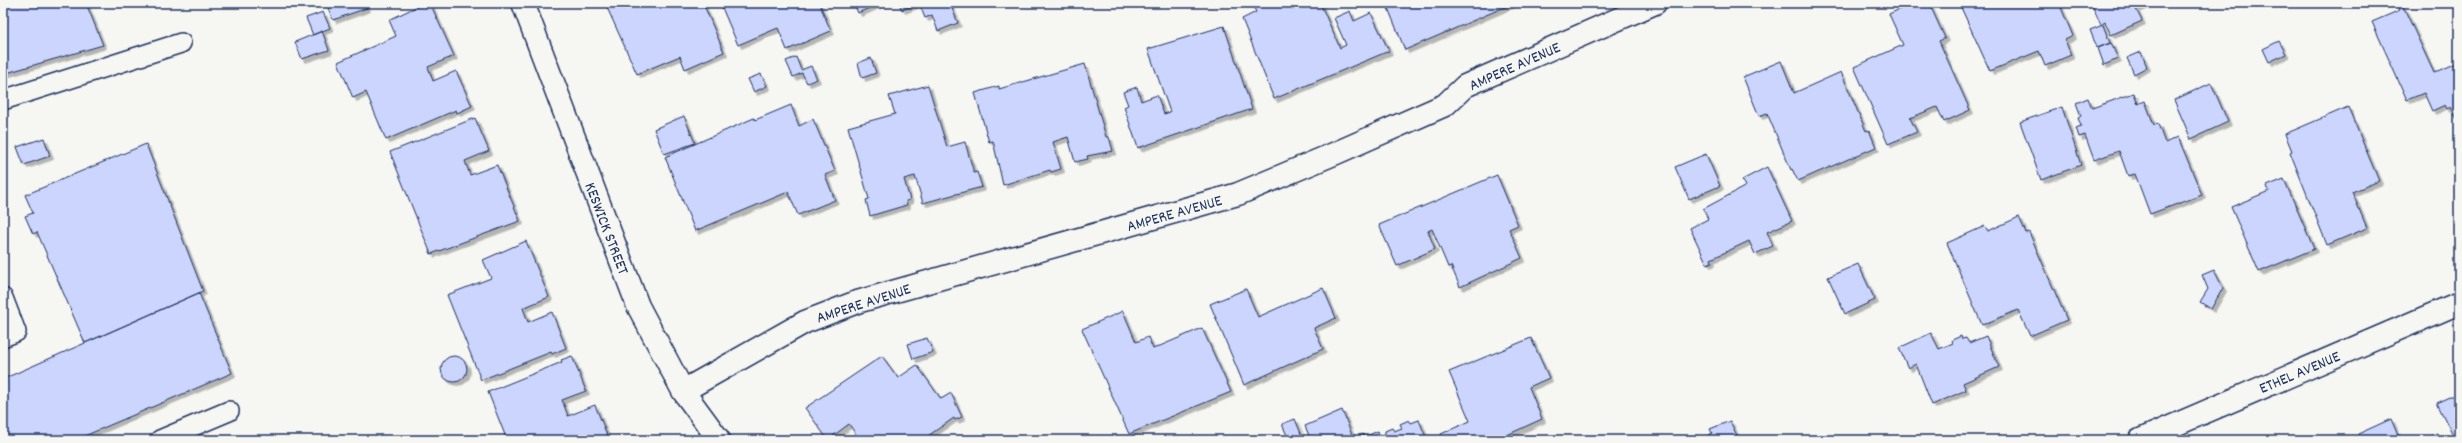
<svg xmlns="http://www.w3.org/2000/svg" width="2462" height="443" viewBox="0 0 2462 443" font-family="Dekko,sans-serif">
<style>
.building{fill:#cbd5fd;stroke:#1b2f5e;filter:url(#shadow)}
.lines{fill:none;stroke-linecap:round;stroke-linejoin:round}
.lane-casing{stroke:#1b2f5e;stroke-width:22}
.street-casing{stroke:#1b2f5e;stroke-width:25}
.lane{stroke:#f6f6f2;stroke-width:19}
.street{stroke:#f6f6f2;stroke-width:22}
.labels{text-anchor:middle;stroke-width:3;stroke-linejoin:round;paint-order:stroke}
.street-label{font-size:16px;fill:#1b2f5e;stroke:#f6f6f2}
</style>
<defs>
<filter id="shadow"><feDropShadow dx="3.5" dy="3.5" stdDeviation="0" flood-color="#0004"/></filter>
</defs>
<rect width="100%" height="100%" fill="#f6f6f2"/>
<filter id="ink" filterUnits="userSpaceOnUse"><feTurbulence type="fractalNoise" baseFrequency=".025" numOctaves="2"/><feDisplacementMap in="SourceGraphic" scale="8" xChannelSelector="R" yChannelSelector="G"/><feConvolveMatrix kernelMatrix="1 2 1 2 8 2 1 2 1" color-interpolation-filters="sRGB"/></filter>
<g filter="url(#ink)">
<path class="building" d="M3,3H86L103,45L3,74Z
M326,3H365L367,8L333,20Z
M430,3L454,56L428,67L433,81L456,71L472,106L457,113L456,110L386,140L366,92L353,98L338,62L396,36L389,20L424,3Z
M605,3H703L724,52L685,69L680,56L637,74Z
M720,3H819L831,31L787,50L778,28L738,45Z
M854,3H880L858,13Z
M899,3H952L951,6L958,23L938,31L932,15L925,18L919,3L902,10Z
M1256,3H1320L1340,48L1346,45L1334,18L1350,11L1354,21L1371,13L1389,51L1274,99L1242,19L1256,12L1253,6Z
M1386,3H1514L1405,50Z
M1913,3H1929L1945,38L1939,41L1970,110L1944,122L1937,107L1910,118L1917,132L1888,144L1854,67L1903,45L1889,14Z
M1959,3H2059L2073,36L2065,40L2071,55L2045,66L2039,51L1990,71Z
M2091,3H2150L2136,9L2142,21L2111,35L2105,22L2101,25Z
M2403,6L2434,73L2459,62V118L2457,119L2451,107L2447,109L2445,105L2432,111L2424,93L2407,100L2372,22L2400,10L2399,7Z
M323,12L330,28L313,35L306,18Z
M2103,25L2110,43L2097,48L2090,30Z
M1224,26L1252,109L1138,148L1124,107L1128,105L1123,92L1137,87L1141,101L1157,95L1164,114L1170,112L1148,49Z
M322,31L329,50L302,59L295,42Z
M2279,41L2286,54L2269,62L2263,49Z
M2111,43L2118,59L2104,65L2098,48Z
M2141,52L2147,67L2134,74L2127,58Z
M796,57L801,70L811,66L817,79L807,83L802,73L793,77L786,61Z
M871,58L876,73L862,78L858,63Z
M1781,61L1794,93L1841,72L1866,131L1869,130L1876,147L1798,181L1792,169L1791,170L1767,113L1759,116L1743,77Z
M1085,64L1106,137H1109L1113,151L1087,156L1088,159L1075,162L1068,137L1053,142L1061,169L1051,172L1050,170L1003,185L993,141L989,142L975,93L999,86V89Z
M761,74L767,86L754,92L748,79Z
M2211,83L2228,122L2191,139L2174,100Z
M928,85L947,147L965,142L974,173L977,172L982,187L923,203L915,176L904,179L910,200L906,201L907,205L870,216L866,200L869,199L848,127L895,114L889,96Z
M2134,93L2138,104L2145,101L2154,125L2158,124L2165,143L2178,137L2202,195L2150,214L2135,174L2128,176L2119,151L2094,160L2085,135L2079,137L2076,128L2081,126L2078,118L2081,116L2076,103L2088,98L2092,108Z
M791,105L799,126L813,119L835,171L825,175L835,200L798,215L788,192L695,231L665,157L754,118L755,120Z
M2062,107L2081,165L2041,180L2020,122Z
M2348,107L2379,181L2352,192L2367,228L2327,245L2290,152L2292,151L2285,134Z
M684,116L695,143L664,154L654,129Z
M475,118L489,151L465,161L470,175L497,165L520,221L431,254L390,152Z
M44,138L50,156L24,165L17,147Z
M146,144L203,291L85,343L37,232L33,234L25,216L33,213L25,195Z
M1706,154L1720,186L1689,199L1675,167Z
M1767,167L1792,221L1767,232L1773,246L1755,254L1749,241L1711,259L1712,262L1707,264L1690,228L1708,219L1703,209L1746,186L1742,180Z
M1497,175L1518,225L1509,229L1522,258L1460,287L1451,266L1448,267L1432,229L1428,231L1435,249L1397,266L1379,225Z
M2284,179L2314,249L2259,272L2231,207L2269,191L2267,186Z
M2019,217L2026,233L2029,232L2067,320L2030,336L2018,310L1982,325L1947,243L1985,226L1988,231Z
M526,241L549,297L523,308L528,322L552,312L566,348L552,354L551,352L481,380L447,295L491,278L483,260Z
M1858,264L1875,300L1845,314L1828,277Z
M2214,270L2223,288L2211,309L2200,302L2208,289L2202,275Z
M1323,288L1336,318L1314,328L1323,349L1244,385L1210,304L1246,289L1258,317Z
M199,293L232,373L75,440H3V379Z
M1123,311L1136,342L1148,337L1153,349L1202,328L1231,392L1129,434L1082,329Z
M1931,333L1939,349L1953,343L1952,340L1961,336L1962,339L1966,338L1969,343L1986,336L1999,367L1963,383L1966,390L1932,405L1916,364L1908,368L1899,348Z
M927,338L933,352L913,359L908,344Z
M1531,338L1549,378L1529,387L1542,419L1496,440H1443L1441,434L1470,421L1449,372Z
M441 369a13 13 0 1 1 26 0a13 13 0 1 1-26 0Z
M572,356L586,391L562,400L568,416L595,405L609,440H503L505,435L488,392L562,362L561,360Z
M882,356L898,378L917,365L941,399L951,393L962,417L955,420L954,418L922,440H852L857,436L849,424L833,436L836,440H828L805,408Z
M2459,393V440H2455L2437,403Z
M1342,410L1354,440H1311L1305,426Z
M1295,419L1302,436L1289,440L1282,424Z
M2391,419L2400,440H2361L2358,434Z
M1409,420L1411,423L1419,420L1427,440H1356L1357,437L1363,434L1364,437L1378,431L1380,437L1385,434V431L1392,428L1394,431L1402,428L1400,424Z
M1730,421L1739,440H1710L1708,435L1712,433L1710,429Z
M2438,433L2441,440H2423Z"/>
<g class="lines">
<defs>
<path id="lane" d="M3,100L181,43
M3,298L16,332L3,337
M160,440L229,411"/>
<path id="street" d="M523,3L638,306L683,391L719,440
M683,391L805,322L857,302L1238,194L1336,153L1445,105L1465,86L1655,3
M2140,440L2459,303"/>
</defs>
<use href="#lane" class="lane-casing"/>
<use href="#street" class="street-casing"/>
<use href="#lane" class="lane"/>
<use href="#street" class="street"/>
</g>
</g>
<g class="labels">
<g class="street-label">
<text transform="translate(1514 65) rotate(-24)" y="6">AMPERE AVENUE</text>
<text transform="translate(1174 212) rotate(-16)" y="6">AMPERE AVENUE</text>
<text transform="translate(608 228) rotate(69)" y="6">KESWICK STREET</text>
<text transform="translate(863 302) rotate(-18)" y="6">AMPERE AVENUE</text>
<text transform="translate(2299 371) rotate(-23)" y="6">ETHEL AVENUE</text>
</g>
</g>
<rect width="2462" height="443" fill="none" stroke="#f6f6f2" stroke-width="16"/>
<rect x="8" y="8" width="2446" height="427" fill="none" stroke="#1b2f5e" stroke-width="1.5" filter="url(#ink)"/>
</svg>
